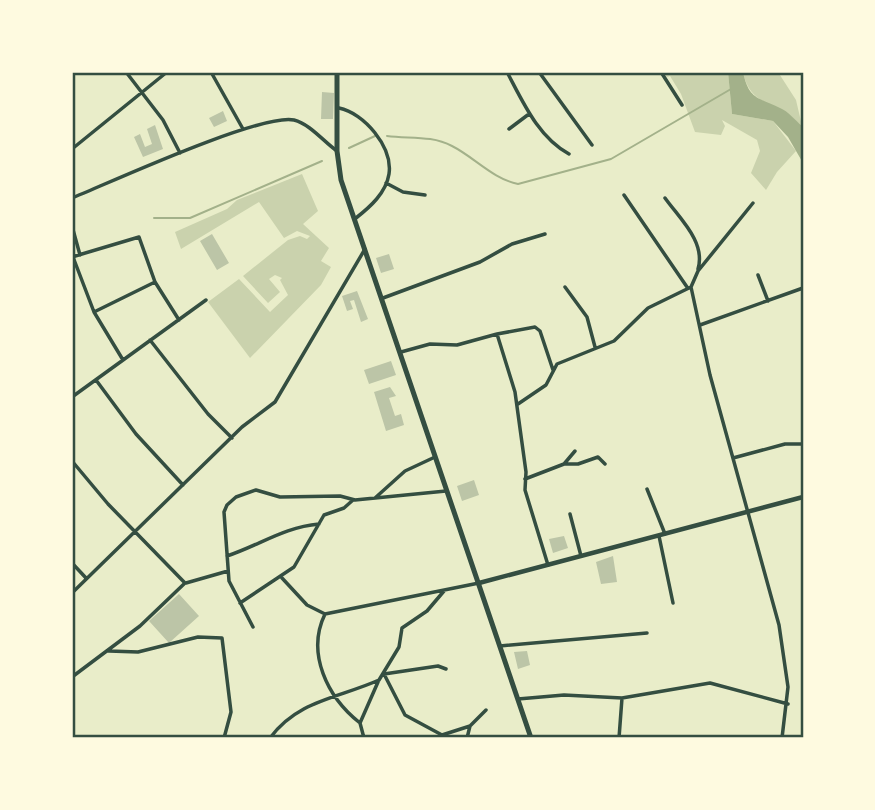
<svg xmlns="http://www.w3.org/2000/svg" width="875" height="810" viewBox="0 0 875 810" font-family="'Golos Text',sans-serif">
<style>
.green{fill:#cad2ad}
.water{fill:#a3b18a}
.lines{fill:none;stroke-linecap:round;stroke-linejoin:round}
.stream{stroke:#a3b18a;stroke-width:2}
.building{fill:#bcc5a7}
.minor{stroke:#344e41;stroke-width:3.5}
.tertiary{stroke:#344e41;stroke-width:4.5}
.secondary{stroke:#344e41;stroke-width:5}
.neatline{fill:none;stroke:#344e41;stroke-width:2.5}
</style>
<rect width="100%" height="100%" fill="#e9edc9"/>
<path class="green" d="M662,72H728L732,114L773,121L796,151L777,172L766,190L751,173L760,151L757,140L722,120L725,126L721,135L695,132L681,94L670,76L667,77Z
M743,72H778L796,100L803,130C785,99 751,112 743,72Z
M302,174L318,211L303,224L329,248L321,261L331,267L321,285L250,358L208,302L239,279L270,312L288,295L280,280L282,278L275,275L269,279L280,292L268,303L243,276L288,240L300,236L307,239L310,236L297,231L284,238L259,202L181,249L175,232L227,209L237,200Z"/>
<path class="water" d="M728,72H743C749,100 758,97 780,108C788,111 795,120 802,126L803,163L788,137L773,121L732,114Z"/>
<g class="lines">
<path class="stream" d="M387,136C409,139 431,135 452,146C474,157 493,179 518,184L611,159L731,89
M349,148L375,136
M154,218H190L322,161"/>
</g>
<path class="building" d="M322,92L334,93L333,119H321Z
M223,111L227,121L214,127L209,118Z
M155,125L163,149L143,157L134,137L140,134L145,147L152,144L147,129Z
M212,234L229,263L217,270L200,241Z
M389,254L394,269L381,273L376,258Z
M357,291L368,319L361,322L354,300L350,301L353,309L347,311L342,296Z
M391,361L396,375L369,384L364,370Z
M390,387L396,396L389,398L395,416L401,414L404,425L386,431L374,392Z
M474,480L479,495L462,501L457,486Z
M564,536L568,548L553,553L549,539Z
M613,556L617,582L601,584L596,562Z
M179,594L199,616L169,643L149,621Z
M527,651L530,665L518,669L514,652Z"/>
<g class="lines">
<path class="minor" d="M126,72L163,120L180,153
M211,72L243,129
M507,72C523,102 538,137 569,154
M539,72L592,145
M661,72L682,105
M338,73L356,72
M339,108C364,113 393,147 389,174C386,193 370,207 356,218
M509,129L529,114
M72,149L167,72
M386,183L403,192L425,195
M624,195L687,287
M72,198C111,182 261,113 294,120C310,124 324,142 337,151
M665,198C680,219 706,242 698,269
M753,203L698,271L691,287L710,375L779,625L788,687L782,738
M72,226L80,255
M72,257L139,237L155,282L179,320
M73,257L94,312L123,360
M758,275L768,301
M565,287L587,317L595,347
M383,298L480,262L512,244L545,234
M94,312L155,282
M700,325L803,288
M497,334L515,392L526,472L525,490L548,565
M150,340L208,414L232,438
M401,352L430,344L457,345L497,334L535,327L540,331L553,370
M96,380L136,434L183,485
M72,397L206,300
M518,404L546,385L557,364L614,341L648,308L691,287
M733,458L785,444H803
M72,461L108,504L185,583L140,626L72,677
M564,464H578L598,457L605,464
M525,479L564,464L575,451
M647,489L665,534
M375,498L405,471L435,457
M570,514L581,556
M659,536L673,603
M227,556C260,545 284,527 319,524
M72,563L86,578
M282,578L307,605L325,614L479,583
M186,583L228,571
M72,593L242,427L275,402L365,249
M240,603L294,567L324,515L344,508L353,500
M325,614C306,653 327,697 360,723
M253,627L229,581L224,512L227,505L236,497L256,490L280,497L340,496L355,500L446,491
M500,646L647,633
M109,651L138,652L198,637L222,638L231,712L224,738
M446,669L438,666L384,674L405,715L442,735L470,726
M518,699L564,695L622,698L710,683L788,704
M270,738C298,700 339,698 379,680L399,647L402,628L427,611L444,591
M364,738L360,723L378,682
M467,738L470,726L486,710
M619,738L622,698"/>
<path class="tertiary" d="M479,583L803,497"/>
<path class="secondary" d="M337,72V151L341,180L531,738"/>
</g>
<rect width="875" height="810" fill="none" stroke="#fefae0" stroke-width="147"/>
<rect x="74" y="74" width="728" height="662" class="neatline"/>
</svg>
